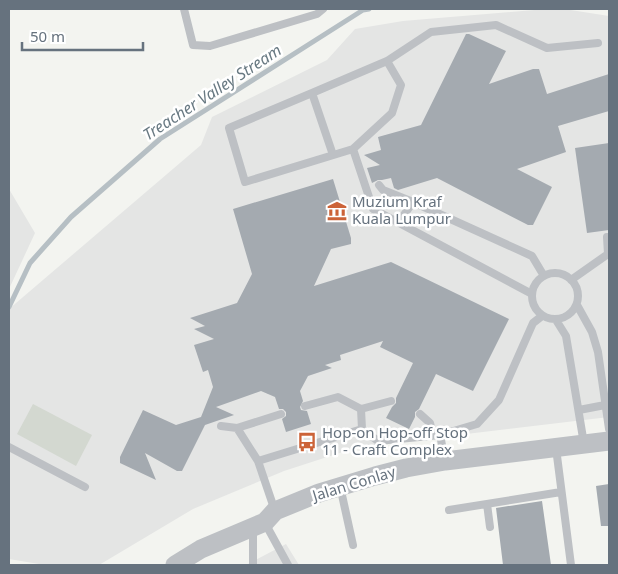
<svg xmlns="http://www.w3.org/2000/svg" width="618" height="574" viewBox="0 0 618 574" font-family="'Noto Sans',sans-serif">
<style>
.built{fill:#e4e5e4}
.green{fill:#d3d8d0}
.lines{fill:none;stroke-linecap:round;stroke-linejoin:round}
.stream{stroke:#b6bfc4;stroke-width:5}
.building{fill:#a4aab0}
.service{stroke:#bdc0c4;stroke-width:8}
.tertiary{stroke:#bdc0c4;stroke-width:19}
.labels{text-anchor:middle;stroke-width:5;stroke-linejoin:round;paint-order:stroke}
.poi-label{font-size:15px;fill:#66727e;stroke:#fff;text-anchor:start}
.street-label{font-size:15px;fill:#66727e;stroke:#fff}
.water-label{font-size:16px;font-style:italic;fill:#687982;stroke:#fff}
</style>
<rect width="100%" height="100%" fill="#f3f4f0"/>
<path class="built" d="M546,9H564L609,16V417L358,447L284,471L193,509L99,565H45L9,559V309L201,145L212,117L327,60L355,29L403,21Z
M9,189L35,233L9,289Z
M286,544L299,565H246Z"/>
<path class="green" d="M33,404L92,435L76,466L17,434Z"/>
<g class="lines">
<path class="stream" d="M9,307L30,263L71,217L160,139L363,10L369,9"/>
</g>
<path class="building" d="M466,34H469L506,51L489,84L533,69H539L547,94L609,74V111L558,126L566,152L517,169L552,187L533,225H528L437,178L398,190L394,188L391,178L382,180H378L372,183L367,168L380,165L364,155L381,150L378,137L421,125Z
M609,143V230L587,233L575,148Z
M333,179L351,238V244L331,249L314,286L391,262L509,319L473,391L436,374L419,409L415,412V417L409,429L386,418L392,407L396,403V398L413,363L380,347L383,341L340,355L341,360L325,365L332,368L308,376L300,391L303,401L300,407L301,410L307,411L311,424L286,432L282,419L286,416V412L283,409H279L275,397L261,391L216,407L234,415L205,425L182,471H177L145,453L156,480L120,463V457L143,410L176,425L201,417L213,387L208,370L203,372L194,345L214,339L194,329L205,326L190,318L237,303L252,274L233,209Z
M609,484V526H601L596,486Z
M542,501L551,565H503L496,508Z"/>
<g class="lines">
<path class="service" d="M184,9L193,45L210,46L317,14L323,9
M312,93L387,61L431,32L496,25L547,48L598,43
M353,149L373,209L532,294
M333,155L312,93L229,128L245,182L353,149L392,113L401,85L387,61
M379,185L383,190L413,202L532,256L544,276
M399,222L413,202
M532 296a23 23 0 1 1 46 0a23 23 0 1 1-46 0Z
M571,280L608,254L607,237
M577,305L592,332L598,352L609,429
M556,320L566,336L584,444
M391,401L361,409L362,429L378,441L440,435L477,424L499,400L533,323L542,316
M305,406L338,397L361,409
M579,410L605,405
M420,414L430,423L433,435
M221,426L237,428
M440,435L445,460
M9,447L85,487
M556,448L571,565
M258,461L237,428L281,414
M340,486L353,545
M487,504L490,527
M449,510L561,492
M275,511L258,461L362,429
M265,523L288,565
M253,528V565"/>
<path class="tertiary" d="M175,565L201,549L265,522L275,511L319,493L375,476L406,468L445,461L609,441"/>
</g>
<defs>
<symbol id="museum-bare" viewBox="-9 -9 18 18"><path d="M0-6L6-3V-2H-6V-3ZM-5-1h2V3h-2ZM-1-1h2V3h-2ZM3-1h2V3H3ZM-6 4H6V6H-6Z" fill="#cc6338" stroke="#fff" stroke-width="2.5" paint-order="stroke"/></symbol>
<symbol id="bus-bare" viewBox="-9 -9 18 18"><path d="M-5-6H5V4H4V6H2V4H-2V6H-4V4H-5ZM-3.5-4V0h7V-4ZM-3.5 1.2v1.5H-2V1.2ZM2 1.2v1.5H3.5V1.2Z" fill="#cc6338" stroke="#fff" stroke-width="2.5" paint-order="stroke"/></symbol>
</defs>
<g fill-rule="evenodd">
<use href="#museum-bare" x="323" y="197" width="28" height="28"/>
<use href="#bus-bare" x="293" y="428" width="28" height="28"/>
</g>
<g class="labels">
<g class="poi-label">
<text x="352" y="207">Muzium Kraf<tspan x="352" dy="17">Kuala Lumpur</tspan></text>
<text x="322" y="438">Hop-on Hop-off Stop<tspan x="322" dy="17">11 - Craft Complex</tspan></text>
</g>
<g class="street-label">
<text transform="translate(354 484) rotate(-17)" y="5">Jalan Conlay</text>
</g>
<g class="water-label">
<text transform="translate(212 92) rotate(-33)" y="6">Treacher Valley Stream</text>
</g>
</g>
<rect width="618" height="574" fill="none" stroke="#66727e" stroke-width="20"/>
<path d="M22 42v8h121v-8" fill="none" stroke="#66727e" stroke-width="2.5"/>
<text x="30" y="42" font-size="15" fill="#66727e" stroke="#ffffff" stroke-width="4" paint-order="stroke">50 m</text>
</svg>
